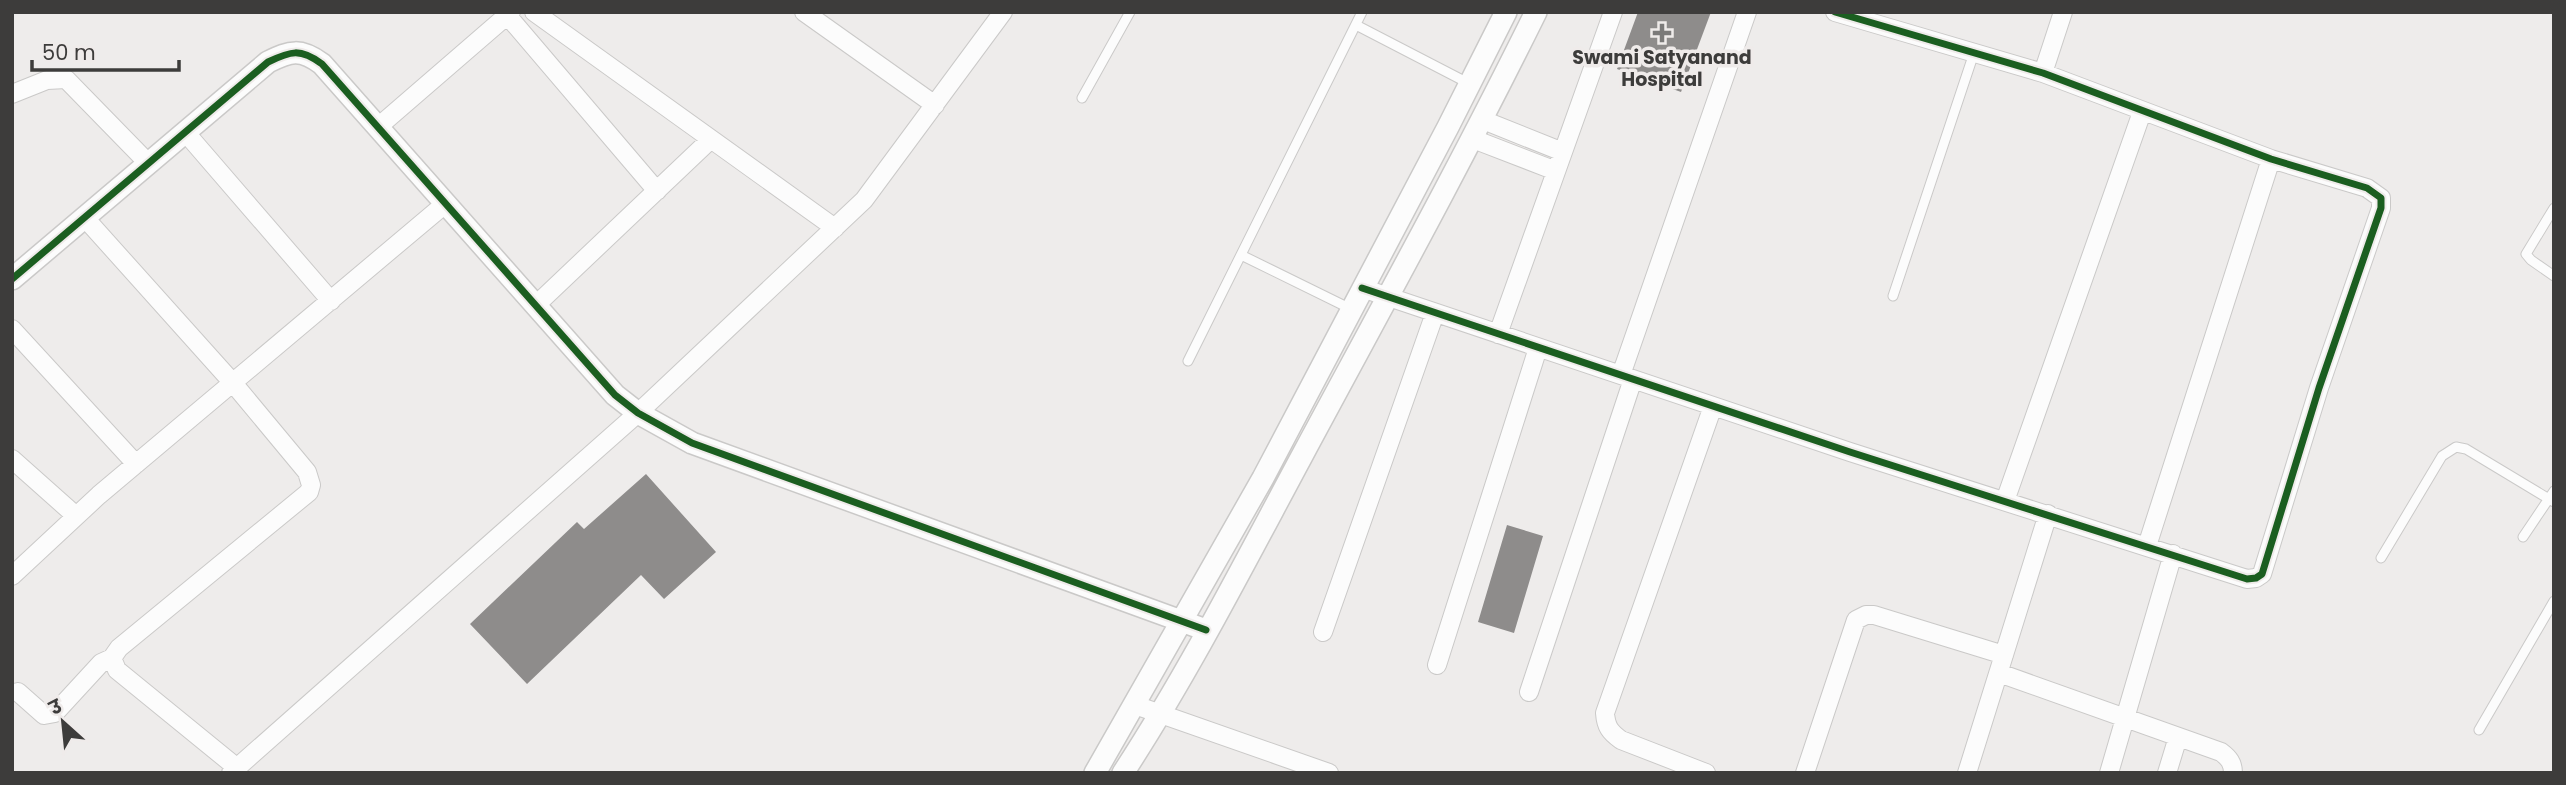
<svg xmlns="http://www.w3.org/2000/svg" width="2566" height="785" viewBox="0 0 2566 785" font-family="Poppins,'Noto Sans Devanagari',sans-serif">
<style>
.building{fill:#8e8c8b}
.lines{fill:none;stroke-linecap:round;stroke-linejoin:round}
.service-casing{stroke:#cac9c8;stroke-width:11}
.minor-casing{stroke:#cac9c8;stroke-width:20}
.tertiary-casing{stroke:#cac9c8;stroke-width:24}
.service{stroke:#fcfcfc;stroke-width:9}
.minor{stroke:#fcfcfc;stroke-width:18}
.tertiary{stroke:#fcfcfc;stroke-width:21}
.cycleway-casing{stroke:#efebea;stroke-width:11}
.cycleway{stroke:#1b5e20;stroke-width:7}
.poi-dot{fill:#7b7a79;stroke:#efebea;stroke-width:2.5}
.labels{text-anchor:middle;stroke-width:7;stroke-linejoin:round;paint-order:stroke}
.poi-label{font-size:19px;font-weight:bold;fill:#3d3c3b;stroke:#efebea}
</style>
<rect width="100%" height="100%" fill="#eeeceb"/>
<path class="building" d="M1638,12H1711L1681,92L1617,69Z
M646,474L716,552L664,599L641,575L527,684L470,624L577,522L584,529Z
M1507,525L1543,536L1514,633L1478,622Z"/>
<g class="lines">
<defs>
<path id="service" d="M1356,25L1470,84
M1082,98L1130,12
M2554,208L2526,254L2531,260L2554,276
M1241,255L1351,309
M1893,296L1974,53
M1188,361L1362,12
M2523,537L2554,491
M2381,558L2442,456L2456,447L2466,449L2554,502
M2479,730L2554,601"/>
<path id="minor" d="M534,12L835,228
M804,12L935,105
M507,15L657,191
M2043,73L2063,12
M12,94L47,80L66,79L149,164
M1483,120L1563,152
M378,127L511,12
M186,133L331,301
M1473,139L1556,171
M85,218L233,383L307,472L311,485L309,492L119,648L112,658L117,670L236,767
M1362,288L1850,452L2247,579L2256,578L2262,574L2319,388L2381,208V198L2367,188L2271,159L2043,73L1835,12
M535,306L711,139
M12,329L136,464
M1498,334L1613,12
M1621,375L1747,12
M12,459L76,516
M2005,501L2142,112
M2147,546L2271,159
M12,576L99,495L445,204
M1323,632L1435,313
M1437,665L1538,348
M1999,673L2221,752C2229,758 2233,763 2233,773
M18,692L44,715L55,713L101,663L112,658
M1529,692L1633,379
M1135,705L1329,773
M231,773L638,413L864,200L1003,12
M1706,773L1621,740C1610,732 1606,727 1605,713L1713,406
M1805,773L1856,620L1866,615H1874L2004,655
M1967,773L2048,514
M2109,773L2173,554
M2167,773L2178,737"/>
<path id="tertiary" d="M12,279L268,62C291,51 300,48 322,64L615,395L638,413L692,443L1206,630
M1095,773L1263,478L1448,127L1506,12
M1123,773C1189,672 1246,560 1303,454C1382,307 1462,162 1536,12"/>
</defs>
<use href="#service" class="service-casing"/>
<use href="#minor" class="minor-casing"/>
<use href="#tertiary" class="tertiary-casing"/>
<use href="#service" class="service"/>
<use href="#minor" class="minor"/>
<use href="#tertiary" class="tertiary"/>
<defs>
<path id="cycleway" d="M12,279L268,62C291,51 300,48 322,64L615,395L638,413L692,443L1206,630
M1362,288L1850,452L2247,579L2256,578L2262,574L2319,388L2381,208V198L2367,188L2271,159L2043,73L1835,12"/>
</defs>
<use href="#cycleway" class="cycleway-casing"/>
<use href="#cycleway" class="cycleway"/>
</g>
<path class="poi-dot" d="M1658.5 22.5h7v7h7v7h-7v7h-7v-7h-7v-7h7z"/>
<g class="labels">
<g class="poi-label">
<text x="1662" y="64">Swami Satyanand<tspan x="1662" dy="22">Hospital</tspan></text>
</g>
</g>
<rect width="2566" height="785" fill="none" stroke="#3d3c3b" stroke-width="28"/>
<g transform="translate(63 722) rotate(333)" stroke="#efebea" stroke-width="5" paint-order="stroke">
<path d="M0-5L12 26L0 18L-12 26Z" fill="#3d3c3b"/>
<text y="-10" font-size="19" font-weight="bold" text-anchor="middle" fill="#3d3c3b">उ</text>
</g>
<path d="M32 60v10h147v-10" fill="none" stroke="#3d3c3b" stroke-width="3.5"/>
<text x="42" y="60" font-size="21" fill="#3d3c3b" stroke="#efebea" stroke-width="5" paint-order="stroke">50 m</text>
</svg>
